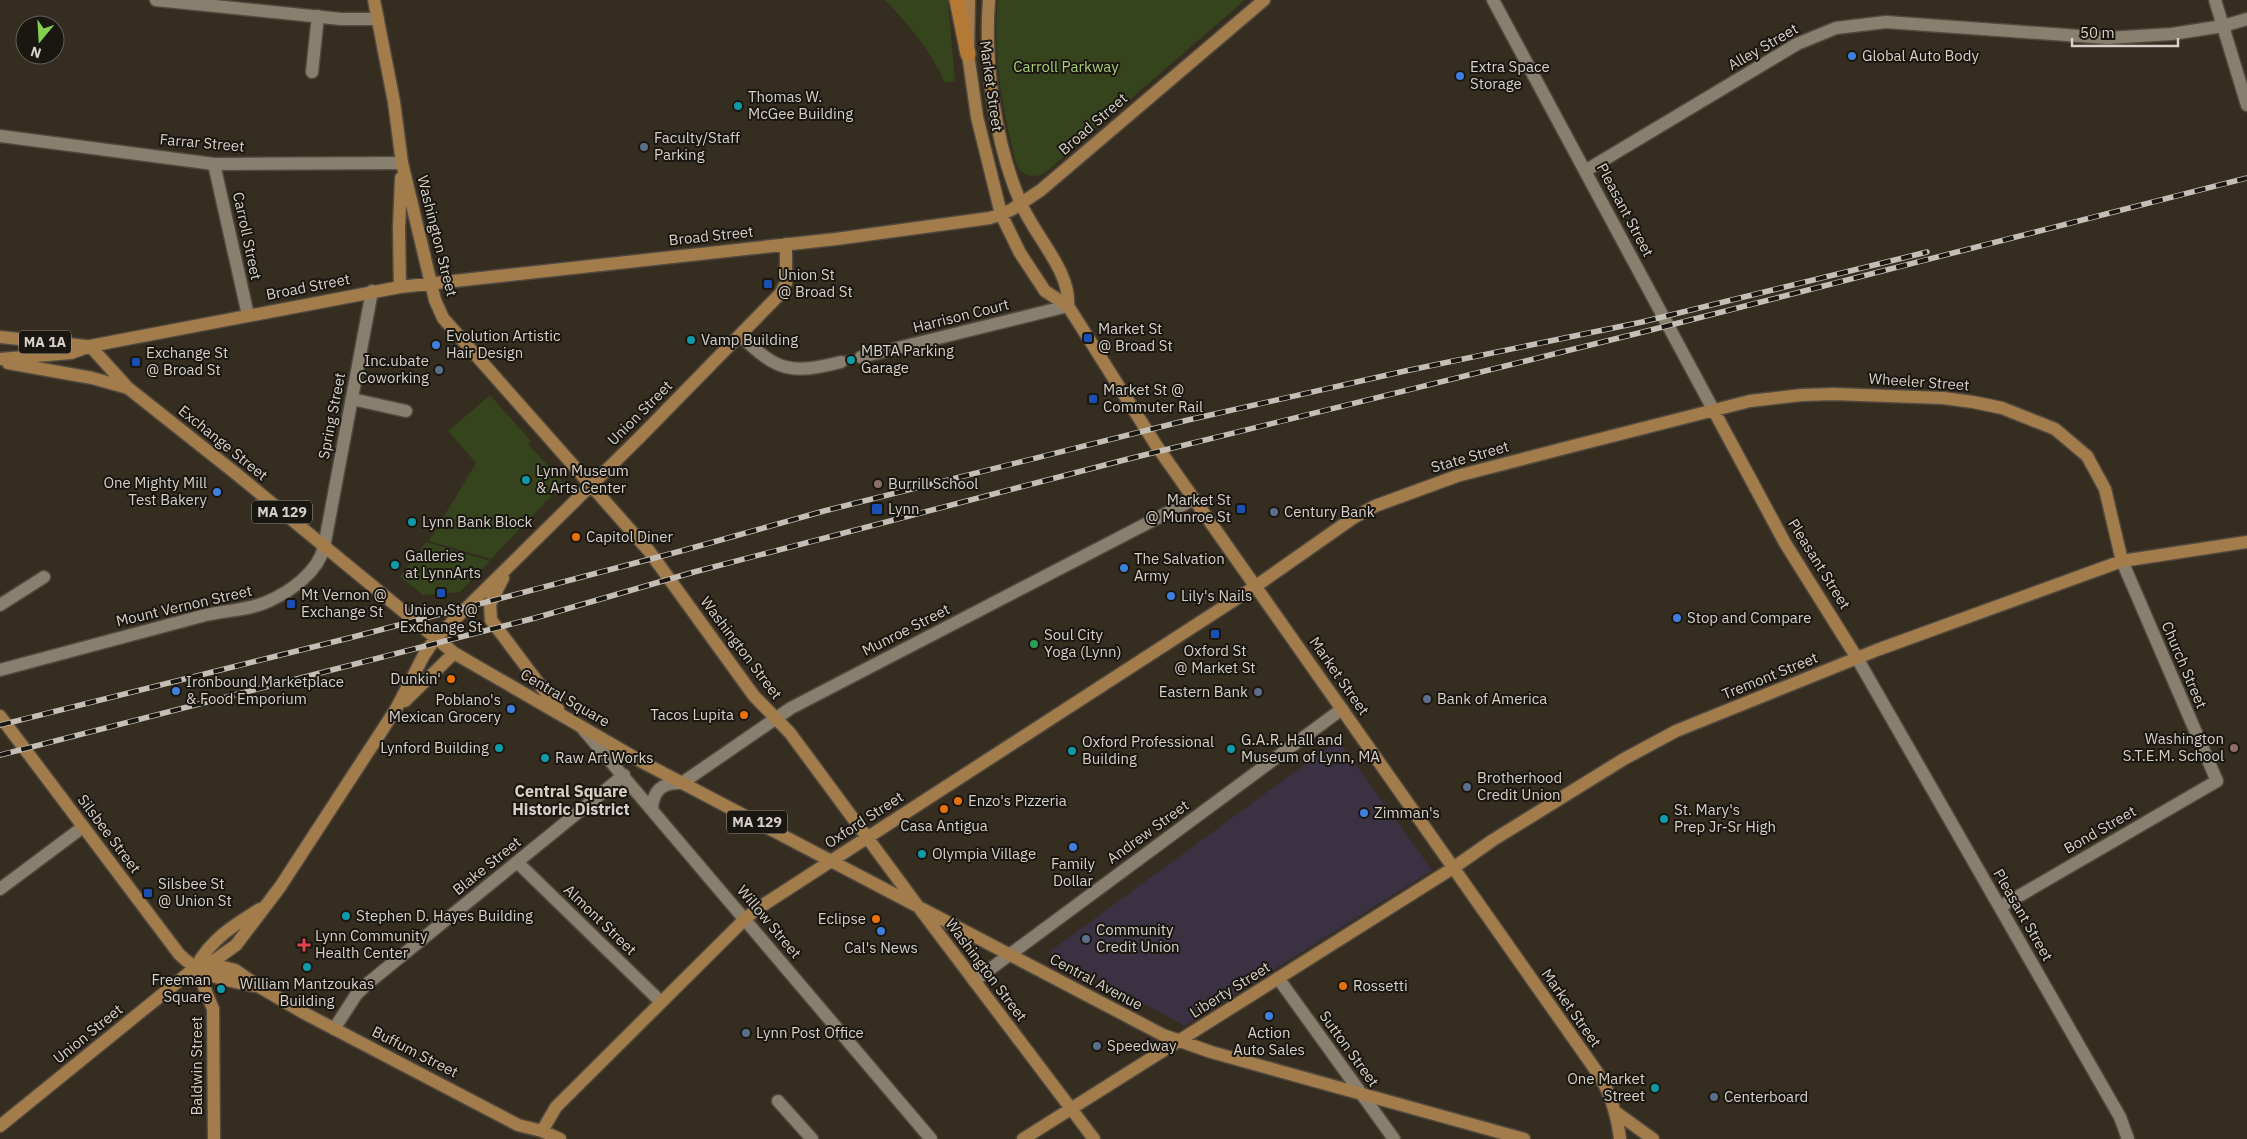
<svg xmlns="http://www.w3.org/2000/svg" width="2247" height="1139" viewBox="0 0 2247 1139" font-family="'IBM Plex Sans',sans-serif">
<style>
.commercial{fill:#3a3242}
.green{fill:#35441d}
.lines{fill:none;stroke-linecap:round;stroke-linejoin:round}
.minor-tunnel{stroke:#4d4538;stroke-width:12;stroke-dasharray:12 6;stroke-linecap:butt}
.minor-casing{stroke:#51493e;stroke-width:15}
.major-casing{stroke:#51493e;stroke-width:15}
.highway-casing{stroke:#51493e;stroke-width:18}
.minor{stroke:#897f6f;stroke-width:12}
.major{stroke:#a37c4c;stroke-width:12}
.highway{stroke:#b47a35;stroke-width:15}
.rail-casing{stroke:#c4beb5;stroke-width:5.5}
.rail{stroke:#1a1610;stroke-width:4;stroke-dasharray:11;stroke-linecap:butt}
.shop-dot{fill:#3f7fe0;stroke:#1a1610;stroke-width:2}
.culture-dot{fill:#0f9aa8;stroke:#1a1610;stroke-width:2}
.service-dot{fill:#5c6f8a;stroke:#1a1610;stroke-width:2}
.transit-dot{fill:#1a4fb4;stroke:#1a1610;stroke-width:2}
.education-dot{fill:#8d6e63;stroke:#1a1610;stroke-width:2}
.food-dot{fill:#e8710a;stroke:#1a1610;stroke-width:2}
.leisure-dot{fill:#2e9e5b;stroke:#1a1610;stroke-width:2}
.health-dot{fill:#e0444e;stroke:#1a1610;stroke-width:2}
.labels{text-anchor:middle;stroke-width:4;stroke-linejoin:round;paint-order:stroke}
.shield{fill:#1a1610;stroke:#9e9891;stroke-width:1}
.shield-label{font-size:14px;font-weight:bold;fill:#d6d0c8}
.street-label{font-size:15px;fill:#d6d0c8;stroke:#1a1610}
.poi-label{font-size:15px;fill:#d6d0c8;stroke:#1a1610;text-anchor:start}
.park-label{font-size:15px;fill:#accd78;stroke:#1a1610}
.neighbourhood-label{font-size:16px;font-weight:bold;fill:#d6d0c8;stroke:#1a1610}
</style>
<rect width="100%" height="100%" fill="#352d1f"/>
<path class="commercial" d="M1338,740L1432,870L1185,1026L1049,952Z"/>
<path class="green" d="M885,0H948L955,81L945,83C931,51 909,25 885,0Z
M998,0H1245L1046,172C1039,177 1028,178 1021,171C1015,165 1014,154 1012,146C1000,98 993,49 998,0Z
M490,395L531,441L528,444L564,483L491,559L429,541L476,463L448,431Z
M426,542L490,561L460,592L423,595L400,577Z"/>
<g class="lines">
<path class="minor-tunnel" d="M841,362L861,357"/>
<defs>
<path id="minor" d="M156,0L341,19H378
M1493,0L1714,411
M2215,0L2247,105
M312,72L318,16
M0,136L214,164L402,163
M214,164L248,315
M1585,171L1797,44L1836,28L1886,22L2107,38L2172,34L2223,26L2247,19
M740,335C777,371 790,375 841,362
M861,357L1068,306
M352,399L406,411
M0,605L44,577
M1857,658L2120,1117L2128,1139
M0,670C67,652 135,634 202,616C224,610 248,611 269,601C291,591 318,572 324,547L372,291
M583,729L931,1139
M652,809C653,790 663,782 682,783L791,708L1194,499
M517,862L661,1002
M0,889L83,827
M2000,907L2217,781L2122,561
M1278,978L1394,1139
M974,981L1342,709
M334,1029L356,995L367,984L624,775
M778,1101L812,1139"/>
<path id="major" d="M374,0L394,102L402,163L435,300L443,318L649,551L754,696L790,733L917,905L1094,1139
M969,0L968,54L977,117L1001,214L1020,253L1045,291L1068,306L1156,445L1597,1072C1611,1093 1617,1114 1620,1139
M989,0C984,63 995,142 1020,201C1033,235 1071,270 1068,306
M400,287L399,229L401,178
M0,337L86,346
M90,346L128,388L234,472L454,653L644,763L1163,1035L1211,1052L1524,1139
M0,359L71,353L90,346L400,287L836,239L990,218L1011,210L1041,190L1264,0
M8,363L92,378L128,388
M1714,411L1785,543L1857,658
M503,578L490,604L491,620L558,709
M405,701L454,653
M0,716L179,954C202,977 225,980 255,986
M206,966L223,967L235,970L258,986L304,1013L518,1125L542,1131L560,1139
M196,967L213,1009L214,1139
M196,967C211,939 234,925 260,909
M1617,1113L1653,1139
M0,1126L196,967L215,960L236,945L280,887L396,709L424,655L435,639L639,438L780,294L786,283V244
M542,1131L556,1107L745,919L757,909L1256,586L1353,518L1375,506L1457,476L1569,447L1750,401L1802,395L1834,394L1943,398L1973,402L2002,408L2055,429L2087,456L2105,489L2122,561
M1023,1139L1453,868L1493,840L1624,759L1676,731L1877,650L2122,561L2247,542"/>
<path id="highway" d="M957,0L968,54"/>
</defs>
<use href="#minor" class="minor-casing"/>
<use href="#major" class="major-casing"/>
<use href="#highway" class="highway-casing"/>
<use href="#minor" class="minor"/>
<use href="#major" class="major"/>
<use href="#highway" class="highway"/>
<defs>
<path id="rail" d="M0,725L353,637L681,551L824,511L1188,420L1405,371L1642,322L1927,252
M0,755L535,618L694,572L1128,459L1647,331L2247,178"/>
</defs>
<use href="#rail" class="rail-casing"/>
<use href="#rail" class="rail"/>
</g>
<g class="shop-dot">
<circle cx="1852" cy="56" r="5"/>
<circle cx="1460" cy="76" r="5"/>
<circle cx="436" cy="345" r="5"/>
<circle cx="217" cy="492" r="5"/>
<circle cx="1124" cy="568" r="5"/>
<circle cx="1171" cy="596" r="5"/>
<circle cx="1677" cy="618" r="5"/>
<circle cx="176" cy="691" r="5"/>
<circle cx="511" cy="709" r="5"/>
<circle cx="1364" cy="813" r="5"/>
<circle cx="1073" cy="847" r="5"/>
<circle cx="881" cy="931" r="5"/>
<circle cx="1269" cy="1016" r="5"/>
</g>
<g class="culture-dot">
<circle cx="738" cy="106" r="5"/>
<circle cx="691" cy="340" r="5"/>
<circle cx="851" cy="360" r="5"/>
<circle cx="526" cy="480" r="5"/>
<circle cx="412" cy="522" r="5"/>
<circle cx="395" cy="565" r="5"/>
<circle cx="499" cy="748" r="5"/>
<circle cx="1231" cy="749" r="5"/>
<circle cx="1072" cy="751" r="5"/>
<circle cx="545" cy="758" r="5"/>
<circle cx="1664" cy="819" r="5"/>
<circle cx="922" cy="854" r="5"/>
<circle cx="346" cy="916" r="5"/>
<circle cx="307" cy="967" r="5"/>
<circle cx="221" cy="989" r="5"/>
<circle cx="1655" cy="1088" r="5"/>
</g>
<g class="service-dot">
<circle cx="644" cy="147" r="5"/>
<circle cx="439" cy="370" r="5"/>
<circle cx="1274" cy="512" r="5"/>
<circle cx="1258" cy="692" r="5"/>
<circle cx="1427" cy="699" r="5"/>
<circle cx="1467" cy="787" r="5"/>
<circle cx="1086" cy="939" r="5"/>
<circle cx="746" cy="1033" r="5"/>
<circle cx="1097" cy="1046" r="5"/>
<circle cx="1714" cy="1097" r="5"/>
</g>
<g class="transit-dot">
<rect x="763" y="279" width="10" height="10" rx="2.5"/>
<rect x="1083" y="333" width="10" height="10" rx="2.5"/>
<rect x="131" y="357" width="10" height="10" rx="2.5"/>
<rect x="1088" y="394" width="10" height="10" rx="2.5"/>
<rect x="871" y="503" width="12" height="12" rx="2.5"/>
<rect x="1236" y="504" width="10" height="10" rx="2.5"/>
<rect x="436" y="588" width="10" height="10" rx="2.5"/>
<rect x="286" y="599" width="10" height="10" rx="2.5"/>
<rect x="1210" y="629" width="10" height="10" rx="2.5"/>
<rect x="143" y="888" width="10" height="10" rx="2.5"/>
</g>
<g class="education-dot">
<circle cx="878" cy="484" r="5"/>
<circle cx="2234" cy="748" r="5"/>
</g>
<g class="food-dot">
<circle cx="576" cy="537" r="5"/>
<circle cx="451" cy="679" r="5"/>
<circle cx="744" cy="715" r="5"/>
<circle cx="958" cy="801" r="5"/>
<circle cx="944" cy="809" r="5"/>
<circle cx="876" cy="919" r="5"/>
<circle cx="1343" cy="986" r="5"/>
</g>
<circle class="leisure-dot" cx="1034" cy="644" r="5"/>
<path class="health-dot" d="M301.5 937.5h5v5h5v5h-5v5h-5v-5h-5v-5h5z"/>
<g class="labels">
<g class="shield">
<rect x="19" y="330.5" width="52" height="23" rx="4"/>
<rect x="252" y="500.5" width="60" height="23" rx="4"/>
<rect x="727" y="810.5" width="60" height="23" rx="4"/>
</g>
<g class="shield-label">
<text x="45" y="347">MA 1A</text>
<text x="282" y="517">MA 129</text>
<text x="757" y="827">MA 129</text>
</g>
<g class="street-label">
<text transform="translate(1763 47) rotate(-30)" y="5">Alley Street</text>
<text transform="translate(991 86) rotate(82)" y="5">Market Street</text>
<text transform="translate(1093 124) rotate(-41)" y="5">Broad Street</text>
<text transform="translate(202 143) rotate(5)" y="5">Farrar Street</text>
<text transform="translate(1625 210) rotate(62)" y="5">Pleasant Street</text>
<text transform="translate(247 236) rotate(78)" y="5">Carroll Street</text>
<text transform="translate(437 236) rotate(76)" y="5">Washington Street</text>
<text transform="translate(711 236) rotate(-6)" y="5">Broad Street</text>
<text transform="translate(308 287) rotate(-11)" y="5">Broad Street</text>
<text transform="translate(961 316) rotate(-14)" y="5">Harrison Court</text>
<text transform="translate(1919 382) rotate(4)" y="5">Wheeler Street</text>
<text transform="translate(640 413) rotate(-45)" y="5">Union Street</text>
<text transform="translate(332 416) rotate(-79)" y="5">Spring Street</text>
<text transform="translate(223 443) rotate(39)" y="5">Exchange Street</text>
<text transform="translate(1470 457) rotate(-16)" y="5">State Street</text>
<text transform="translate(1819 564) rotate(58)" y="5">Pleasant Street</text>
<text transform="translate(184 606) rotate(-13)" y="5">Mount Vernon Street</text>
<text transform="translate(906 630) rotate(-27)" y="5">Munroe Street</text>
<text transform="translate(741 648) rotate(53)" y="5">Washington Street</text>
<text transform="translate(2184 665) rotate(67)" y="5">Church Street</text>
<text transform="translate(1339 676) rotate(55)" y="5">Market Street</text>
<text transform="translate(1770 676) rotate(-22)" y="5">Tremont Street</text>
<text transform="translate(565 698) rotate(30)" y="5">Central Square</text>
<text transform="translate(864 820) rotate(-33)" y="5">Oxford Street</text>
<text transform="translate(2100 830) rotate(-30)" y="5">Bond Street</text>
<text transform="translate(1148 832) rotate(-36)" y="5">Andrew Street</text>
<text transform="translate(109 834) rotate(53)" y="5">Silsbee Street</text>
<text transform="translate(487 866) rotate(-39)" y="5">Blake Street</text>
<text transform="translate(2023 915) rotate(60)" y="5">Pleasant Street</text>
<text transform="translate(600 920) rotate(44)" y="5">Almont Street</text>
<text transform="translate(769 922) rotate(50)" y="5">Willow Street</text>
<text transform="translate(986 970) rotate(53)" y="5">Washington Street</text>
<text transform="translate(1096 982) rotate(28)" y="5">Central Avenue</text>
<text transform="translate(1230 990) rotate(-32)" y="5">Liberty Street</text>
<text transform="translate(1571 1008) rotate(55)" y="5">Market Street</text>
<text transform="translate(88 1034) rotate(-39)" y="5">Union Street</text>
<text transform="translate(1349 1049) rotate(54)" y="5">Sutton Street</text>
<text transform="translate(415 1052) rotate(27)" y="5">Buffum Street</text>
<text transform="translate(197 1066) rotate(-90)" y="5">Baldwin Street</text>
</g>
<g class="poi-label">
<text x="1862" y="61">Global Auto Body</text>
<text x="1470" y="72">Extra Space<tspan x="1470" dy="17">Storage</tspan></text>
<text x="748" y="102">Thomas W.<tspan x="748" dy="17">McGee Building</tspan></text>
<text x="654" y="143">Faculty/Staff<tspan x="654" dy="17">Parking</tspan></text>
<text x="778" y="280">Union St<tspan x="778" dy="17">@ Broad St</tspan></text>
<text x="1098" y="334">Market St<tspan x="1098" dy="17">@ Broad St</tspan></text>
<text x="446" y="341">Evolution Artistic<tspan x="446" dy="17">Hair Design</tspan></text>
<text x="701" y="345">Vamp Building</text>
<text x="861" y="356">MBTA Parking<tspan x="861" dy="17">Garage</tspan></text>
<text x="146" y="358">Exchange St<tspan x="146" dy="17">@ Broad St</tspan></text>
<text x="429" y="366" text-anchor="end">Inc.ubate<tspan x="429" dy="17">Coworking</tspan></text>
<text x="1103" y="395">Market St @<tspan x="1103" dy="17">Commuter Rail</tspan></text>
<text x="536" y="476">Lynn Museum<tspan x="536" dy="17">&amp; Arts Center</tspan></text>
<text x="207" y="488" text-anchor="end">One Mighty Mill<tspan x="207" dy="17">Test Bakery</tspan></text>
<text x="888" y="489">Burrill School</text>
<text x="1231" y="505" text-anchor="end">Market St<tspan x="1231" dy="17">@ Munroe St</tspan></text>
<text x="888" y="514">Lynn</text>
<text x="1284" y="517">Century Bank</text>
<text x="422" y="527">Lynn Bank Block</text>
<text x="586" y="542">Capitol Diner</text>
<text x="405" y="561">Galleries<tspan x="405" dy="17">at LynnArts</tspan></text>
<text x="1134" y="564">The Salvation<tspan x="1134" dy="17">Army</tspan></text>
<text x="301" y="600">Mt Vernon @<tspan x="301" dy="17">Exchange St</tspan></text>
<text x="1181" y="601">Lily's Nails</text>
<text x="441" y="615" text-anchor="middle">Union St @<tspan x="441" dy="17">Exchange St</tspan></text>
<text x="1687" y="623">Stop and Compare</text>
<text x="1044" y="640">Soul City<tspan x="1044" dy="17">Yoga (Lynn)</tspan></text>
<text x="1215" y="656" text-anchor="middle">Oxford St<tspan x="1215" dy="17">@ Market St</tspan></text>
<text x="441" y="684" text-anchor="end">Dunkin'</text>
<text x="186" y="687">Ironbound Marketplace<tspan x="186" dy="17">&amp; Food Emporium</tspan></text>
<text x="1248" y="697" text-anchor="end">Eastern Bank</text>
<text x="1437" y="704">Bank of America</text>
<text x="501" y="705" text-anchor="end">Poblano's<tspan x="501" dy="17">Mexican Grocery</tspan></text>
<text x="734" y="720" text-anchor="end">Tacos Lupita</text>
<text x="2224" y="744" text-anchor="end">Washington<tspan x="2224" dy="17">S.T.E.M. School</tspan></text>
<text x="1241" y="745">G.A.R. Hall and<tspan x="1241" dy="17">Museum of Lynn, MA</tspan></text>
<text x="1082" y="747">Oxford Professional<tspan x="1082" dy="17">Building</tspan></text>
<text x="489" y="753" text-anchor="end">Lynford Building</text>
<text x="555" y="763">Raw Art Works</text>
<text x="1477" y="783">Brotherhood<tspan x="1477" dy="17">Credit Union</tspan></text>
<text x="968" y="806">Enzo's Pizzeria</text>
<text x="1674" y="815">St. Mary's<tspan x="1674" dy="17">Prep Jr-Sr High</tspan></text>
<text x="1374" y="818">Zimman's</text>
<text x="944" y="831" text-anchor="middle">Casa Antigua</text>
<text x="932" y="859">Olympia Village</text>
<text x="1073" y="869" text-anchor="middle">Family<tspan x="1073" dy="17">Dollar</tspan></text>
<text x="158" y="889">Silsbee St<tspan x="158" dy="17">@ Union St</tspan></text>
<text x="356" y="921">Stephen D. Hayes Building</text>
<text x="866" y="924" text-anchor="end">Eclipse</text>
<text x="1096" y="935">Community<tspan x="1096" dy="17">Credit Union</tspan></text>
<text x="315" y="941">Lynn Community<tspan x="315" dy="17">Health Center</tspan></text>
<text x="881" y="953" text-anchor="middle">Cal's News</text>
<text x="211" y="985" text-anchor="end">Freeman<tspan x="211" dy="17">Square</tspan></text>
<text x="307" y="989" text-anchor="middle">William Mantzoukas<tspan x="307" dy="17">Building</tspan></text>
<text x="1353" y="991">Rossetti</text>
<text x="756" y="1038">Lynn Post Office</text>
<text x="1269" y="1038" text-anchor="middle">Action<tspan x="1269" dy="17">Auto Sales</tspan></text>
<text x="1107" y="1051">Speedway</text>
<text x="1645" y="1084" text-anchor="end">One Market<tspan x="1645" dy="17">Street</tspan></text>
<text x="1724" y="1102">Centerboard</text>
</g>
<g class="park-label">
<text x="1066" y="72">Carroll Parkway</text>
</g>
<g class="neighbourhood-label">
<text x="571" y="797">Central Square<tspan x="571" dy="18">Historic District</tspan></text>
</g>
</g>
<g transform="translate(40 40) rotate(198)"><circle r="24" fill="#1a1610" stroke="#65605a"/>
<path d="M0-4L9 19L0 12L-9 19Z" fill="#83d04f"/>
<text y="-8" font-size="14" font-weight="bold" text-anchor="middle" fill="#d6d0c8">N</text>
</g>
<path d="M2072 38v8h106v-8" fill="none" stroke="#d6d0c8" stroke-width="2.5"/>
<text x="2080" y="38" font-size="15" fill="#d6d0c8" stroke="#1a1610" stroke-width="4" paint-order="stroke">50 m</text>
</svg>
